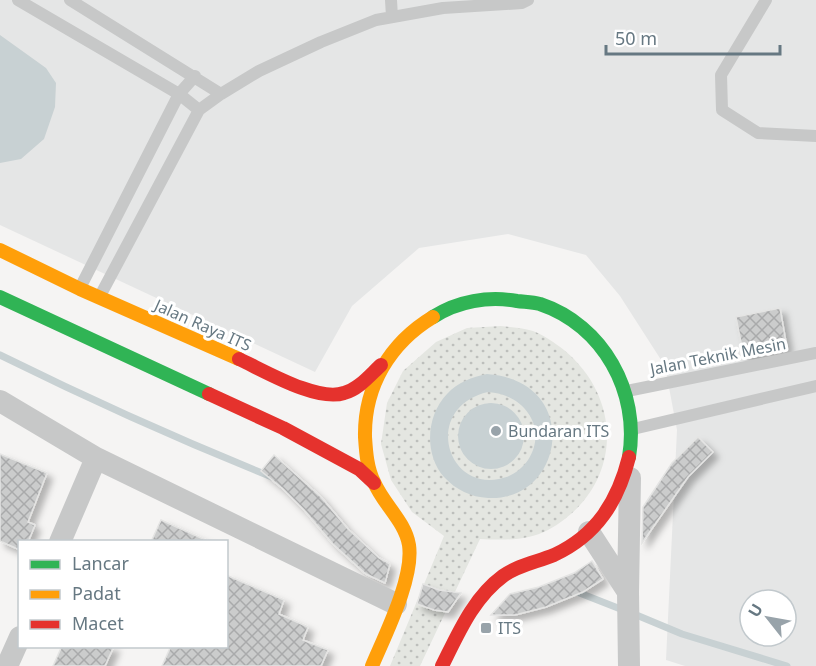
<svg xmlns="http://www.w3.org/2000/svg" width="816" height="666" viewBox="0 0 816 666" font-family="'Noto Sans',sans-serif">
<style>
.built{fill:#e5e6e6;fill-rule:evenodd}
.park{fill:url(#park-dots)}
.water{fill:#c8d1d3;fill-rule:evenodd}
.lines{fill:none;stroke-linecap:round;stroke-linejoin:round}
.stream{stroke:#c8d1d3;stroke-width:7}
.building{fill:url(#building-cross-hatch);stroke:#e4e4e3;stroke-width:1.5;filter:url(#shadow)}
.lane{stroke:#c7c8c8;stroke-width:12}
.street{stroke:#c7c8c8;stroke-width:22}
.fast{stroke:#30b455;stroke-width:14}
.slow{stroke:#ff9f0a;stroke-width:14}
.jam{stroke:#e5322d;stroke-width:14}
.poi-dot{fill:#98a3aa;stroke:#fff;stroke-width:2}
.labels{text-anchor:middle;stroke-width:6;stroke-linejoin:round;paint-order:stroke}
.street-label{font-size:16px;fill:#667882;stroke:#fff}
.poi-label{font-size:16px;fill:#667882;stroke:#fff;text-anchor:start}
</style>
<defs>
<pattern id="park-dots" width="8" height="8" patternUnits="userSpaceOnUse" patternTransform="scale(1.5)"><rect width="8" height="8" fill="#e4e6e1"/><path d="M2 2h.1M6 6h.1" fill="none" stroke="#bdbfbc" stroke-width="1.8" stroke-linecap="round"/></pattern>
<pattern id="building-cross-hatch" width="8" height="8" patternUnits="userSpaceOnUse" patternTransform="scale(1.5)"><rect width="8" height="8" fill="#cbcccc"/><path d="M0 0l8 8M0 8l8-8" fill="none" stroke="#a9aaab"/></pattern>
<filter id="shadow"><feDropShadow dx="5.5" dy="5.5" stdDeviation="3" flood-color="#0004"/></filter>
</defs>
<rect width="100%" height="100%" fill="#f5f4f3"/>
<path class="built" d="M0,0H816V666H685L666,660L677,430L665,366L620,296L586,255L508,234L419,248L352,306L315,372L0,225ZM750,600H786V636H750Z"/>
<path class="park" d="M501,326C511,327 523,328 533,331C544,335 555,343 564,350C627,402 620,491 548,530C527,541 503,540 480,539L420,666H390L444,536L412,512L391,480L381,444L387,403L403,371L436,342L467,328Z"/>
<path class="water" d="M0,35L46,68L56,83L55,107L44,139L21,159L0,163Z
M487,374C583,381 565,502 488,498C471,497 456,490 444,477C424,454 426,416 447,394C458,382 472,377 487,374ZM488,392C523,394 549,427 528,460C521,470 511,477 499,479C445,490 423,407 488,392Z
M458 436a33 33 0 1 1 66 0a33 33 0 1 1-66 0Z"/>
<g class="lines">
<path class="stream" d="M0,355C89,399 180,440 272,477
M572,590L623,610
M634,614L682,634L787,666"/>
</g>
<path class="building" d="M780,308L787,348L744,358L736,317Z
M698,437L713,452L688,477L642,543L643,507L672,463Z
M0,454L47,473L28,522L35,525L28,542H20V550L0,541Z
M274,455L321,497L348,529L379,558L390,564L385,583L366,574L333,544L305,511L282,488L261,471Z
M161,520L210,542H151Z
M592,561L603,579L583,592L546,607L515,615H491L510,594L539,587L574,573Z
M226,575L284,600L279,614L308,627L303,640L328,650L321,666H162L171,646H226Z
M423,584L439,590L461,593L448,612L434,610L417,604Z
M62,646H114L105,666H53Z"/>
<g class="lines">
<path class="lane" d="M18,0L179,94L199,110
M70,0L221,94
M391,0L392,17
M766,0L721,75L722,110L758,133L816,136
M80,288L179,94L195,76
M100,296L199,110L221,94L259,71L321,42L376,20L443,8L522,3L528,0
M627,391L816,353
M633,429L816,386"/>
<path class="street" d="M0,401L96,458L60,542
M96,458L396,604
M589,532L628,592
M7,666L20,637
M629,666L628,592L630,478"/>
<path class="fast" d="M0,297L209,394
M433,317C458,301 488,296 517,301C524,302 532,302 540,304C603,325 640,392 629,457"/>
<path class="slow" d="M0,250L80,289L239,359
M372,666C385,635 414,578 409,545C405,521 383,504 374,482C367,468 366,452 365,437C364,386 390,343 433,317"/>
<path class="jam" d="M239,359C265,371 317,402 344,393C359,389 370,375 381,365
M209,394L283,428L359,469L374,483
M442,666C458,634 473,598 503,576C518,565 537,562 554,555C597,535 618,501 629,457"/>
</g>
<g class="poi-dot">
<circle cx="496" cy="431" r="6"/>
<rect x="480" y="622" width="12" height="12" rx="3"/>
</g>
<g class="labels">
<g class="street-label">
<text transform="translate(203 325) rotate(24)" y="6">Jalan Raya ITS</text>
<text transform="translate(718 356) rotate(-11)" y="6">Jalan Teknik Mesin</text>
</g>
<g class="poi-label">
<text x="508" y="437">Bundaran ITS</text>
<text x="498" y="634">ITS</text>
</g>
</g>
<rect x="18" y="540" width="210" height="108" fill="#ffffff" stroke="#c2c9cd" stroke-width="1.5"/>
<rect x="30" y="560" width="30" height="9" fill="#30b455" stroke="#c2c9cd" stroke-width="1.5"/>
<text x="72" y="570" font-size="18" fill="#667882">Lancar</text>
<rect x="30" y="590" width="30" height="9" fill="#ff9f0a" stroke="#c2c9cd" stroke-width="1.5"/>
<text x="72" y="600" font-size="18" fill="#667882">Padat</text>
<rect x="30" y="620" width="30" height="9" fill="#e5322d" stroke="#c2c9cd" stroke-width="1.5"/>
<text x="72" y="630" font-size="18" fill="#667882">Macet</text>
<g transform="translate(768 618) rotate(301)"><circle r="28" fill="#ffffff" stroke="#c2c9cd" stroke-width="1.5"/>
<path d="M0-4.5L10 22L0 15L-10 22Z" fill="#98a3aa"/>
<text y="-9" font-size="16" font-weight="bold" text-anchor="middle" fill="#667882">U</text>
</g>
<path d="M606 45v9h174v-9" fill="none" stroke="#667882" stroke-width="3"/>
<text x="615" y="45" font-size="18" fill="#667882" stroke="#ffffff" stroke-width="4.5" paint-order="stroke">50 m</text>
</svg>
